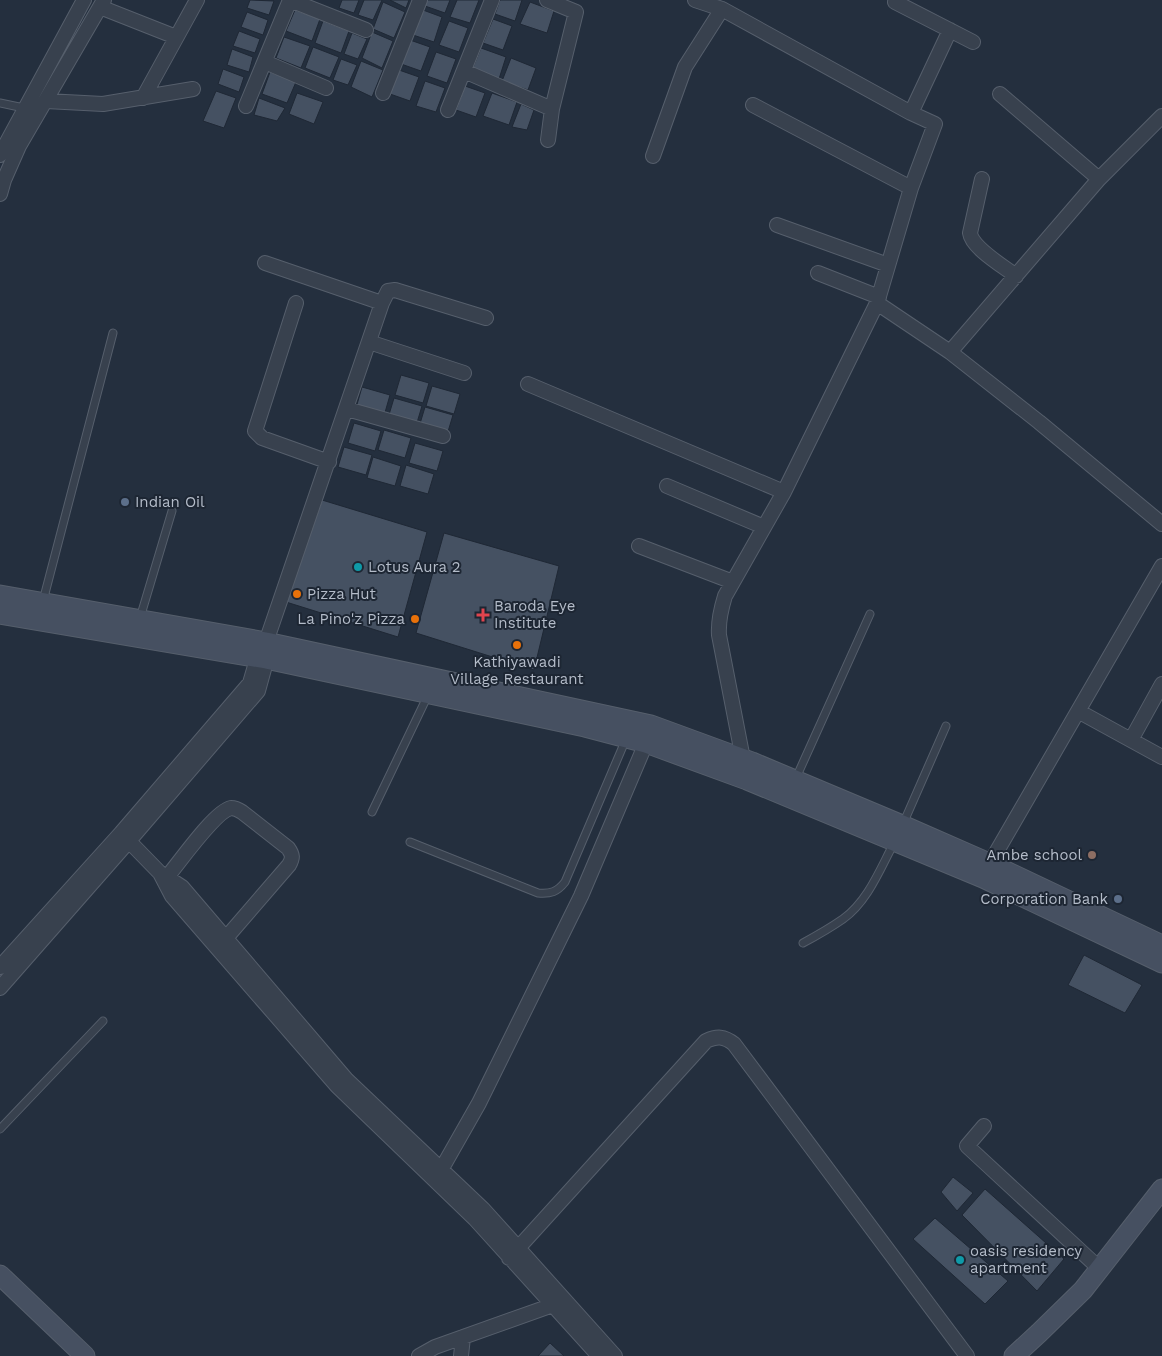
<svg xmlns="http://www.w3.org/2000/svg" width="1162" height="1356" viewBox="0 0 1162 1356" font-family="'Work Sans',sans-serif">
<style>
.building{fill:#455162;stroke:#1f2835}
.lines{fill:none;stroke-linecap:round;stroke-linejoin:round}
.lane-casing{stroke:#565f6c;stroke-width:9}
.street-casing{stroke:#565f6c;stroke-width:16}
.secondary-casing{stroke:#565f6c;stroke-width:21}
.lane{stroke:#38414e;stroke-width:7}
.street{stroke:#38414e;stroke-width:14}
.secondary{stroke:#465061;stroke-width:19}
.service-dot{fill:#5c6f8a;stroke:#1d2633;stroke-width:2}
.culture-dot{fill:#0f9aa8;stroke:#1d2633;stroke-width:2}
.food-dot{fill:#e8710a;stroke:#1d2633;stroke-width:2}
.health-dot{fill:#e0444e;stroke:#1d2633;stroke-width:2}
.education-dot{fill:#8d6e63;stroke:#1d2633;stroke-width:2}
.labels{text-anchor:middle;stroke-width:4;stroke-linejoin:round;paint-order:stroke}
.poi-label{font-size:15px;fill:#b4bcc9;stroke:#1d2633;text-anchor:start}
</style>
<rect width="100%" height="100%" fill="#242f3e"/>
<path class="building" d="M250,0L274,1L269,15L247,8Z
M342,0H359L354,13L339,8Z
M364,0H382L373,20L358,15Z
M390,0H409L406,8Z
M427,0H450L445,13L425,6Z
M457,0H479L470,23L450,17Z
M500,0H522L515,21L495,14Z
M383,2L405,12L394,38L373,29Z
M530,2L554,11L547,33L520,24Z
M295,10L320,19L312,41L286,31Z
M423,10L442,17L434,42L413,35Z
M247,12L268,20L263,35L241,27Z
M493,19L512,26L503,50L483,43Z
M323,21L349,31L341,53L315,43Z
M449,21L468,28L459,52L439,45Z
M239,31L260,39L255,53L233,46Z
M372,32L393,41L382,68L362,58Z
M352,33L367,39L358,59L344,54Z
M284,37L310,46L301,68L276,58Z
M410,40L430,47L421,71L401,64Z
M313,47L339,57L330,78L305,68Z
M481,48L506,57L499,79L472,70Z
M232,49L253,57L249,72L227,65Z
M436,52L456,59L447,83L427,76Z
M511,58L536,68L528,90L502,81Z
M341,59L357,65L348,85L333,80Z
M361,61L383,70L372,97L351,87Z
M223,69L244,77L239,92L218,84Z
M399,70L419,77L410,101L390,94Z
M270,72L296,82L287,103L262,94Z
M425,81L445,88L436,112L416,106Z
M465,86L485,93L476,117L456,110Z
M216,91L236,98L224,128L203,121Z
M297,93L323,102L314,124L289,114Z
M492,93L517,102L509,125L483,116Z
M259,98L285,108L277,121L254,115Z
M521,104L534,110L527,130L512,127Z
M401,375L429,383L423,403L395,395Z
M432,386L460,394L454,414L426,406Z
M362,387L390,395L384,416L356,408Z
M394,398L422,406L416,426L388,418Z
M425,407L453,415L447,435L419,427Z
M354,423L381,431L375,451L348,443Z
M384,430L411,438L405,458L378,450Z
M415,443L443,451L437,471L409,463Z
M344,447L372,455L366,475L338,467Z
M373,457L401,466L395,486L367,478Z
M406,465L434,474L428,494L400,486Z
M322,500L427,532L398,637L286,602Z
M444,533L559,566L534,670L416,633Z
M1084,955L1142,985L1125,1013L1068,985Z
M953,1177L973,1193L957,1211L941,1192Z
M985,1189L1064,1259L1037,1291L962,1215Z
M935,1218L1008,1281L985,1304L913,1239Z
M550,1343L564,1356H538Z"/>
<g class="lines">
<defs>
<path id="lane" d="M0,103L24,108
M43,601L113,333
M140,618L172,511
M796,778L870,614
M372,812L428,695
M903,824L946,726
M410,842L538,893C551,894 557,892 565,882L626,739
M803,943C816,936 830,928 843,919C868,901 880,869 894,843
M0,1129L103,1021"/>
<path id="street" d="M290,0L366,30
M547,0L576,12L552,109L548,140
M695,0L722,9L911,113L935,124L911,188L877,303L784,492L725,596C721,609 718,621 719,635L743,759
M895,2L973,42
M100,7L176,37
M265,62L326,88
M464,71L552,109
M383,93L420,0
M1000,94L1099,179
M143,98L197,0
M46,101L103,104L193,89
M753,105L911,188
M246,106L290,0
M448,110L492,0
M911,113L950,30
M0,155L84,0
M653,156L685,67L722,9
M982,179L970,233C972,248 1003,266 1016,276
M0,194L4,180L19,146L104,0
M777,225L888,265
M265,263L382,303
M818,273L879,297
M296,303L255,431L262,438L329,462
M877,303L950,352L1039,422L1162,524
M369,342L464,373
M950,352L1099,179L1162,116
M528,384L784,492
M347,409L443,436
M667,486L764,527
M639,546L733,582
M266,642L382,303L388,291L395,290L486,318
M1078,711L1162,757
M1131,740L1162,684
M121,833L159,872L182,887L346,1079L483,1209L615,1356
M986,870L1162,566
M160,873L172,896L337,1086L475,1219L599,1356
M167,877C179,863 215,811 231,808C235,808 239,810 242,812L288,848C293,855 293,858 289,865L226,938
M0,967L121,833L250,683L255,666
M0,988L129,841L258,691L269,651
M984,1126L967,1146L1100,1269
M437,1177L479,1103L581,896L646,743
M509,1258L706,1041C717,1036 724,1036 734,1044L967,1356
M419,1356L435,1347L553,1305
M461,1356L463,1337"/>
<path id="secondary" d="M0,595L266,642L651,725L752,762L902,825L989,863L1162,945
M0,614L266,659L585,727L646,743L747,780L983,878L1162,963
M0,1275L85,1356
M1014,1356L1039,1333L1083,1290L1162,1189"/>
</defs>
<use href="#lane" class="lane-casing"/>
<use href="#street" class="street-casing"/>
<use href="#secondary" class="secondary-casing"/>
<use href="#lane" class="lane"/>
<use href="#street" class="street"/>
<use href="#secondary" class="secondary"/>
</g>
<g class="service-dot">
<circle cx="125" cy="502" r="5"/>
<circle cx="1118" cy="899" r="5"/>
</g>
<g class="culture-dot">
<circle cx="358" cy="567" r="5"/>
<circle cx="960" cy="1260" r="5"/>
</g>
<g class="food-dot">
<circle cx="297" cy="594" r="5"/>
<circle cx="415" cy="619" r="5"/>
<circle cx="517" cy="645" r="5"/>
</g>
<path class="health-dot" d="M480.5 607.5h5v5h5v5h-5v5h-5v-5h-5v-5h5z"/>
<circle class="education-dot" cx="1092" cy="855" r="5"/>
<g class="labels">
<g class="poi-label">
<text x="135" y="507">Indian Oil</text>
<text x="368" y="572">Lotus Aura 2</text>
<text x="307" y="599">Pizza Hut</text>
<text x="494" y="611">Baroda Eye<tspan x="494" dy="17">Institute</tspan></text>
<text x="405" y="624" text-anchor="end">La Pino'z Pizza</text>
<text x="517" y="667" text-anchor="middle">Kathiyawadi<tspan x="517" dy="17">Village Restaurant</tspan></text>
<text x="1082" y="860" text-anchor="end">Ambe school</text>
<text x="1108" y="904" text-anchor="end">Corporation Bank</text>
<text x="970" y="1256">oasis residency<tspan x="970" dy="17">apartment</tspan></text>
</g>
</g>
</svg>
